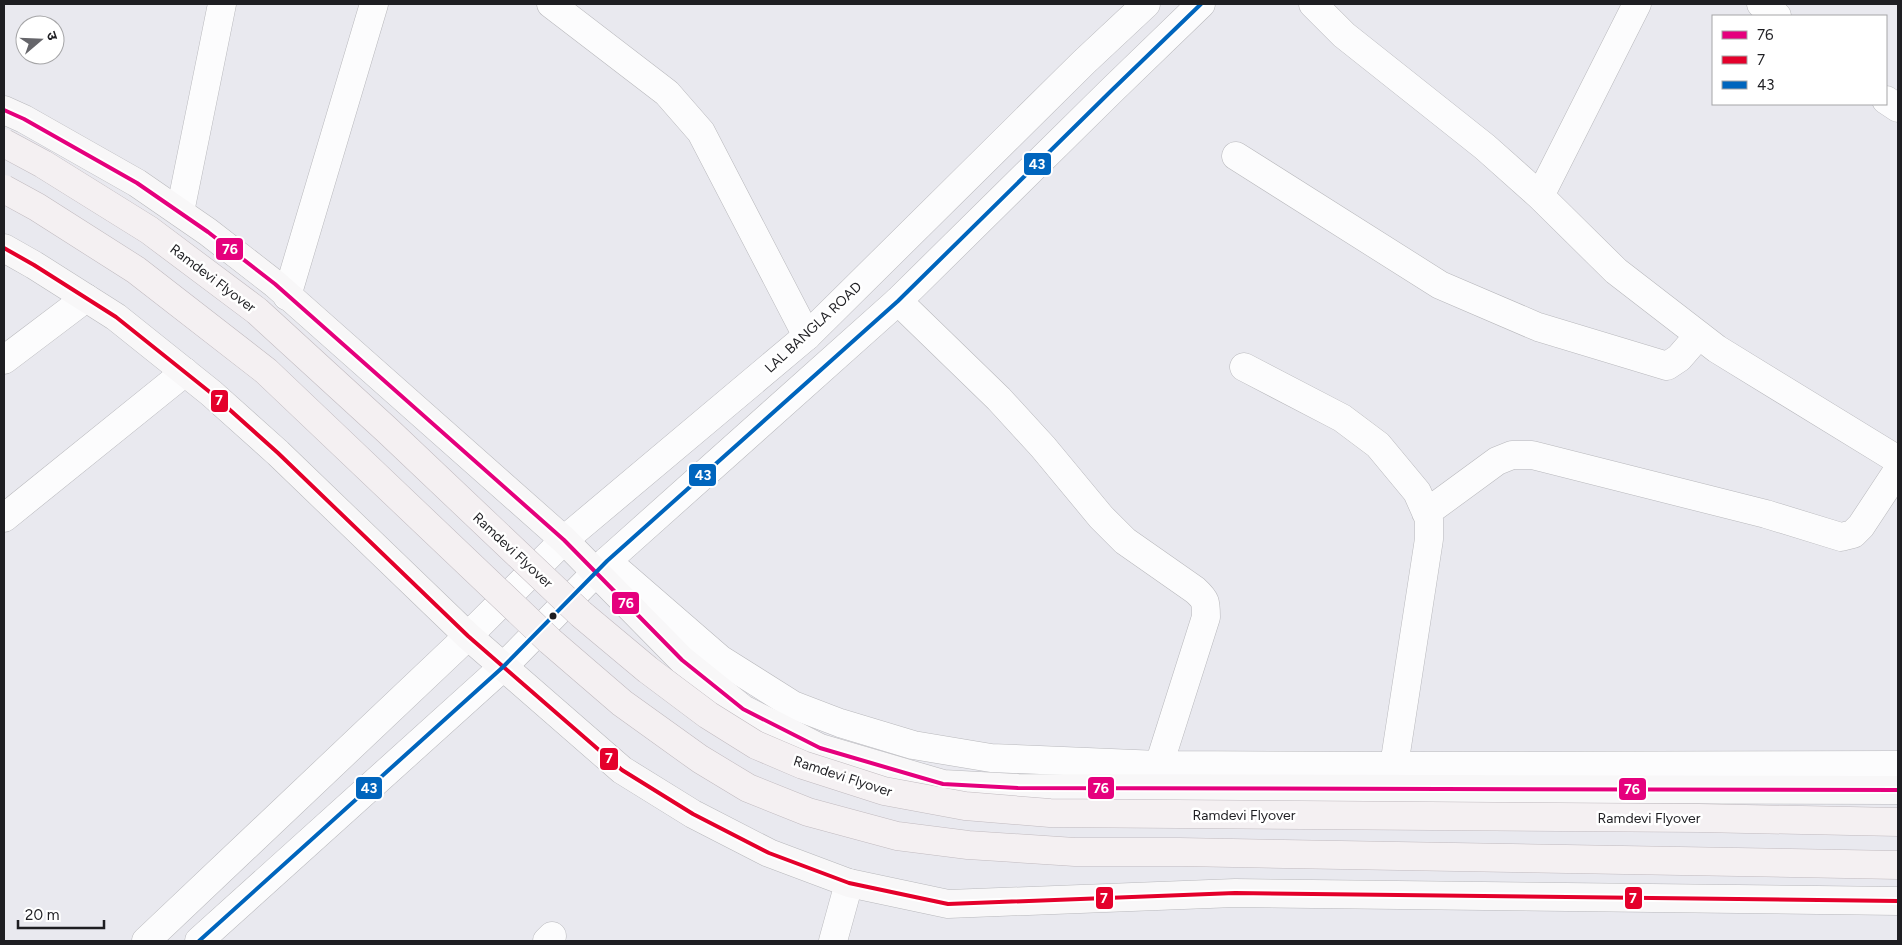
<svg xmlns="http://www.w3.org/2000/svg" width="1902" height="945" viewBox="0 0 1902 945" font-family="Figtree,'Noto Sans Devanagari',sans-serif">
<style>
.lines{fill:none;stroke-linecap:round;stroke-linejoin:round}
.minor-casing{stroke:#b8b8bc;stroke-width:29}
.tertiary-casing{stroke:#b8b8bc;stroke-width:29}
.secondary-casing{stroke:#b8b8bc;stroke-width:29}
.minor{stroke:#fcfcfd;stroke-width:28}
.tertiary{stroke:#fcfcfd;stroke-width:28}
.secondary{stroke:#f8f7f8;stroke-width:28}
.trunk-bridge-casing{stroke:#c0babf;stroke-width:29;stroke-linecap:butt}
.trunk-bridge{stroke:#f4f0f2;stroke-width:28}
.bus-1-casing{stroke:#fff;stroke-width:8}
.bus-2-casing{stroke:#fff;stroke-width:8}
.bus-3-casing{stroke:#fff;stroke-width:8}
.bus-1{stroke:#e5007d;stroke-width:4}
.bus-2{stroke:#e4002b;stroke-width:4}
.bus-3{stroke:#0065bd;stroke-width:4}
.bus-dot{fill:#1e1e22;stroke:#fff;stroke-width:2}
.labels{text-anchor:middle;stroke-width:5;stroke-linejoin:round;paint-order:stroke}
.street-label{font-size:14px;fill:#1e1e22;stroke:#fff}
.line-badge{stroke:#fff;stroke-width:2}
.badge-label{font-size:14px;text-anchor:middle;font-weight:bold;fill:#fff}
</style>
<rect width="100%" height="100%" fill="#e9e9ef"/>
<g class="lines">
<defs>
<path id="minor" d="M551,4L667,93L701,132L807,336
M1313,4L1344,35L1485,147L1540,196L1616,271L1717,349L1898,460
M1761,4L1777,16
M1886,100L1898,108
M1236,156L1440,285L1538,327L1667,366L1679,358L1699,335
M1540,196L1637,4
M180,212L222,4
M287,296L374,4
M898,301L999,399L1043,447L1101,517L1125,541L1195,590C1206,600 1206,602 1206,617L1159,765
M4,360L86,298
M1426,513L1497,461L1512,455H1532L1766,514L1841,537L1853,534L1861,526L1898,470
M4,518L185,372
M607,561L720,659L793,705L840,723L913,745L991,758L1159,765L1394,766L1429,539V519L1417,492L1378,445L1342,418L1244,367
M1394,766L1898,765
M547,941L552,936
M833,941L849,883"/>
<path id="tertiary" d="M146,941L468,636L564,540L807,336L1084,62L1146,4
M199,941L503,667L607,561L898,301L1111,91L1201,4"/>
<path id="secondary" d="M4,110L24,119L137,183L208,232L275,284L564,540L682,660L743,709L820,748L943,784L1018,788L1898,790
M4,248L34,265L116,317L211,393L278,453L468,636L622,770L693,814L769,853L849,883L948,904L1235,893L1898,901"/>
</defs>
<use href="#minor" class="minor-casing"/>
<use href="#tertiary" class="tertiary-casing"/>
<use href="#secondary" class="secondary-casing"/>
<use href="#minor" class="minor"/>
<use href="#tertiary" class="tertiary"/>
<use href="#secondary" class="secondary"/>
<defs>
<path id="trunk-bridge" d="M4,143L43,164L149,230L257,311L387,430L581,614L648,670L708,715L756,745L803,765L884,791L965,806L1050,813L1699,818L1898,822
M4,189L37,207L136,270L266,371L550,641L622,703L700,759L748,788L808,812L897,836L968,845L1075,852H1180L1898,865"/>
</defs>
<use href="#trunk-bridge" class="trunk-bridge-casing"/>
<use href="#trunk-bridge" class="trunk-bridge"/>
<defs>
<path id="bus-1" d="M4,110L24,119L137,183L208,232L275,284L564,540L682,660L743,709L820,748L943,784L1018,788L1898,790"/>
<path id="bus-2" d="M4,248L34,265L116,317L211,393L278,453L468,636L622,770L693,814L769,853L849,883L948,904L1235,893L1898,901"/>
<path id="bus-3" d="M199,941L503,667L607,561L898,301L1111,91L1201,4"/>
</defs>
<use href="#bus-1" class="bus-1-casing"/>
<use href="#bus-2" class="bus-2-casing"/>
<use href="#bus-3" class="bus-3-casing"/>
<use href="#bus-1" class="bus-1"/>
<use href="#bus-2" class="bus-2"/>
<use href="#bus-3" class="bus-3"/>
</g>
<circle class="bus-dot" cx="553" cy="616" r="4.5"/>
<g class="labels">
<g class="street-label">
<text transform="translate(213 278) rotate(37)" y="5">Ramdevi Flyover</text>
<text transform="translate(813 327) rotate(-43)" y="5">LAL BANGLA ROAD</text>
<text transform="translate(513 550) rotate(43)" y="5">Ramdevi Flyover</text>
<text transform="translate(843 776) rotate(18)" y="5">Ramdevi Flyover</text>
<text x="1244" y="820">Ramdevi Flyover</text>
<text x="1649" y="823">Ramdevi Flyover</text>
</g>
</g>
<g class="line-badge">
<rect x="1023" y="152" width="29" height="24" rx="5" fill="#0065bd"/>
<rect x="215" y="237" width="29" height="24" rx="5" fill="#e5007d"/>
<rect x="210" y="389" width="19" height="24" rx="5" fill="#e4002b"/>
<rect x="688" y="463" width="29" height="24" rx="5" fill="#0065bd"/>
<rect x="611" y="591" width="29" height="24" rx="5" fill="#e5007d"/>
<rect x="599" y="747" width="20" height="24" rx="5" fill="#e4002b"/>
<rect x="355" y="776" width="28" height="24" rx="5" fill="#0065bd"/>
<rect x="1087" y="776" width="28" height="24" rx="5" fill="#e5007d"/>
<rect x="1618" y="777" width="29" height="24" rx="5" fill="#e5007d"/>
<rect x="1624" y="886" width="19" height="24" rx="5" fill="#e4002b"/>
<rect x="1095" y="886" width="19" height="24" rx="5" fill="#e4002b"/>
</g>
<g class="badge-label">
<text x="1037" y="169">43</text>
<text x="230" y="254">76</text>
<text x="219" y="405">7</text>
<text x="703" y="480">43</text>
<text x="626" y="608">76</text>
<text x="609" y="763">7</text>
<text x="369" y="793">43</text>
<text x="1101" y="793">76</text>
<text x="1632" y="794">76</text>
<text x="1633" y="903">7</text>
<text x="1104" y="903">7</text>
</g>
<rect width="1902" height="945" fill="none" stroke="#1e1e22" stroke-width="10"/>
<rect x="1712" y="15" width="175" height="90" fill="#ffffff" stroke="#a5a5a7"/>
<rect x="1722" y="31" width="25" height="8" fill="#e5007d" stroke="#a5a5a7"/>
<text x="1757" y="40" font-size="15" fill="#1e1e22">76</text>
<rect x="1722" y="56" width="25" height="8" fill="#e4002b" stroke="#a5a5a7"/>
<text x="1757" y="65" font-size="15" fill="#1e1e22">7</text>
<rect x="1722" y="81" width="25" height="8" fill="#0065bd" stroke="#a5a5a7"/>
<text x="1757" y="90" font-size="15" fill="#1e1e22">43</text>
<g transform="translate(40 40) rotate(71)"><circle r="24" fill="#ffffff" stroke="#a5a5a7"/>
<path d="M0-4L9 19L0 12L-9 19Z" fill="#65656a"/>
<text y="-8" font-size="14" font-weight="bold" text-anchor="middle" fill="#1e1e22">उ</text>
</g>
<path d="M18 920v8h86v-8" fill="none" stroke="#1e1e22" stroke-width="2.5"/>
<text x="25" y="920" font-size="15" fill="#1e1e22" stroke="#ffffff" stroke-width="4" paint-order="stroke">20 m</text>
</svg>
